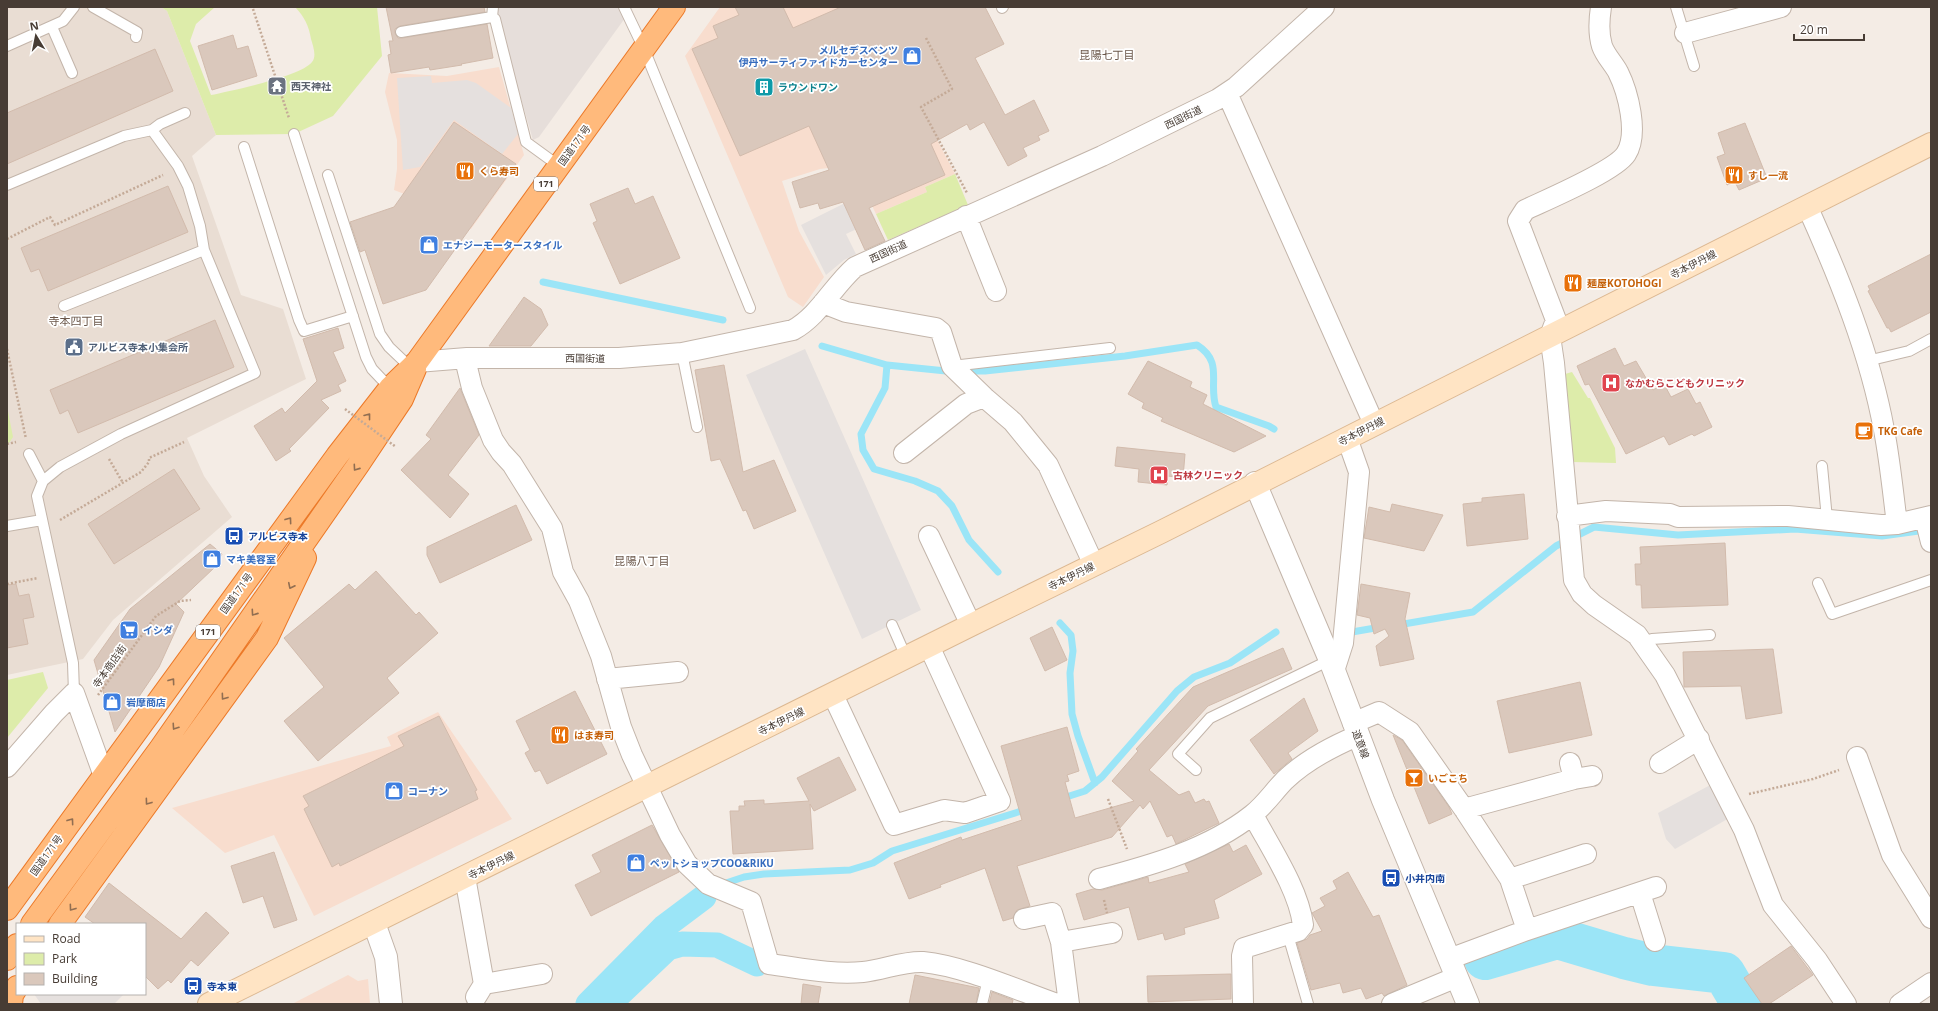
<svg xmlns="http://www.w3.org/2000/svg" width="1938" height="1011" viewBox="0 0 1938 1011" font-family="'Open Sans','Noto Sans JP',sans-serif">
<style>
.residential{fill:#e9ddd3}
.commercial{fill:#f8ddce}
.industrial{fill:#e6deda}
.green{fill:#ddecaa}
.parking{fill:#e5e0de}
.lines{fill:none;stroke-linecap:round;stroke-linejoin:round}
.stream{stroke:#9be5f7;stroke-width:7}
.canal{stroke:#9be5f7;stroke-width:25}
.river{stroke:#9be5f7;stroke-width:42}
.building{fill:#dac8bc;stroke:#d2bbac}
.service-casing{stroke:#c3b5aa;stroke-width:12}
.minor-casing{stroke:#c3b5aa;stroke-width:22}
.tertiary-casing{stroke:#c3b5aa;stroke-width:24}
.secondary-casing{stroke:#dcb892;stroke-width:24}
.trunk-casing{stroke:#ec7928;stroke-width:24}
.path{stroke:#c4aa97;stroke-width:2.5;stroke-dasharray:2 2;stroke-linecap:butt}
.service{stroke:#fff;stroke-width:10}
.minor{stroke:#fff;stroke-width:20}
.tertiary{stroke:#fff;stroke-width:22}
.secondary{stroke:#ffe4c4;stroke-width:22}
.trunk{stroke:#ffba7c;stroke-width:22}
.path-bridge{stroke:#c4aa97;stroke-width:2.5;stroke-dasharray:2 2;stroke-linecap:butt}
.oneway{stroke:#916e51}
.labels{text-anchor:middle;stroke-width:3.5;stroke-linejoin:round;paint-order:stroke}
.shield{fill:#fff;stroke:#7e7671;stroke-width:1}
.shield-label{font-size:9px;font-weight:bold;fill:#473c34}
.shop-label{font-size:10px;font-weight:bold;fill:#366cbe;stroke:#fff;text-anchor:start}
.worship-label{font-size:10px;font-weight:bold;fill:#5b616d;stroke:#fff;text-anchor:start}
.culture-label{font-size:10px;font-weight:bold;fill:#0d838f;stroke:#fff;text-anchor:start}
.street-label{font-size:10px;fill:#473c34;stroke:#fff}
.food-label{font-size:10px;font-weight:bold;fill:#c56008;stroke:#fff;text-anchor:start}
.service-label{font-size:10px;font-weight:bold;fill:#4e5e75;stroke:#fff;text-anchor:start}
.health-label{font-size:10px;font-weight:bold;fill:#be3a42;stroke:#fff;text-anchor:start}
.transit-label{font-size:10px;font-weight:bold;fill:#164399;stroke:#fff;text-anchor:start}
.neighbourhood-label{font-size:11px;fill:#6b574a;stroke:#fff}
</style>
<rect width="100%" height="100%" fill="#f4ece5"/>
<path class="residential" d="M7,7H161L167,11L216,135L192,156L241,295L283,309L306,379L187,438L204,476L232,517L113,620L83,659L7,675Z"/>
<path class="commercial" d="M720,7H857L917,102L955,174L925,187L927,192L876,214L852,165L820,169L782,181L799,231L824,277L803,307L788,297L685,56Z
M499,67L524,155L471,229L425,202L394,190L397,169V140L385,92L389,73L447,76Z
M438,712L512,819L314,916L274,835L225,853L172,808L391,746L387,737Z
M348,975L358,981L368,979L370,1004H292Z"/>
<path class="industrial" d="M496,7H633L539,137L533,140L496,12Z"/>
<path class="green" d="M161,7H215L196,24L190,41L211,95C230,91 302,76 312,62C317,56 313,46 311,39C309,26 304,16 295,7H377L382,56L333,116L294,134L216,135L167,11Z
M955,174L968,205L888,240L876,214L927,192L925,187Z
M1572,372L1588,398H1590L1615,448L1616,463L1572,462L1565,374Z
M7,406L13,437L7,446Z
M43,672L48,688L7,738V680Z"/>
<path class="parking" d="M431,76L432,83L467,80L476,83L511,108L518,134L502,154L454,120L420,167L403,170L397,78Z
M863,194L876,220L846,234L856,254L844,260L826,275L801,225Z
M805,349L921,610L862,639L746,375Z
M1714,783L1731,817L1675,849L1666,839L1658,813Z
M34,994H124L114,1004H41Z"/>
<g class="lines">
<path class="stream" d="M543,282L723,320
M822,346L887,365L885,388L861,434L863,450L874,469L915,481L938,491L952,506L969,540L998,572
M887,365L946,371
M969,371H985L1125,356L1197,345C1224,362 1208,383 1216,407L1269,426L1274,429
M1060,623L1071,635L1073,651L1070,673L1072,714L1078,736L1095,783
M1398,625L1473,612L1556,546L1594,527L1678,535L1795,529L1882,536L1926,530
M1352,632L1381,627
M1060,799L1085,791L1102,777L1177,691L1194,677L1230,663L1276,632
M726,883L744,877L764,874L850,870L873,863L892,851L1028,809"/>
<path class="canal" d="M588,1004L664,927L704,897
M609,1004L668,948L682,944L717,945L757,964"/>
<path class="river" d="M1485,959L1557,938L1624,958L1653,965L1724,973L1740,1000L1748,1004"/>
</g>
<path class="building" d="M386,7H484L485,12L400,26L395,29V33L398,38H402L487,24L493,58L461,64L462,65L430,70L429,67L391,73L388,55L391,54L389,41H393Z
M735,7H783L793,28L841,7H985L1004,44L975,58L1005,115L1034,100L1049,131L1038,136L1040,140L1023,148L1027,156L1008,166L984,122L970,130L967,124L931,144L945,175L869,208L885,241L865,250L843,202L820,209L818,203L800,208L792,182L829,170L809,126L740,156L692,49L718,38L713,26L739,15Z
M233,35L237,49L248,46L257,76L212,90L198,46Z
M155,49L173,91L7,164V113Z
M454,122L516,164L426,290L383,304L365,250L360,252L350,222L394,207Z
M1745,123L1767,178L1739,190L1735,182L1727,185L1717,157L1725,154L1718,133Z
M168,186L188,232L48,291L39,269L31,272L21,248Z
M628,188L635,204L653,196L680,258L620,284L593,223L597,221L590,204Z
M1931,254V312L1891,332L1889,328H1887L1868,291L1870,290L1868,286Z
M524,297L541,309L548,325L531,346H489Z
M215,320L234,367L78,433L68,410L60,414L50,390Z
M338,328L344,348L333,352L346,381L338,385L341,391L321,400L329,408L289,449L291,451L276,461L254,426L282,408L285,413L317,381L303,339Z
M1615,348L1624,366L1636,361L1653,390L1664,384L1671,397L1688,389L1696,404L1700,402L1712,427L1694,436L1692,434L1669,445L1664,436L1626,454L1589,384L1585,385L1577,366Z
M1148,361L1192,382L1190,387L1207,395L1203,404L1266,436L1234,452L1161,421L1163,418L1142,408L1144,403L1128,394Z
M724,365L743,472L774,460L796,511L754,529L746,510L743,511L720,459L711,461L695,370Z
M460,388L479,435L448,475L469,494L450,518L401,470L431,439L426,435Z
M1117,447L1185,454L1183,478L1168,476L1167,485L1138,482L1139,469L1115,466Z
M174,469L200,509L114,564L88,524Z
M1524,494L1528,539L1467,546L1463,504L1482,502V498Z
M1392,504L1443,515L1424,551L1364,538L1369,507L1390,512Z
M516,505L532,540L440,583L427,555V547Z
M1725,543L1728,605L1642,608L1641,585H1636L1635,564H1641L1640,547Z
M210,544L222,554L215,567L176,604L184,612L159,667L115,732L94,660L130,609Z
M376,571L416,615L419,612L438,633L387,678L399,693L318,761L284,721L324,687L284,638L349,584L355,590Z
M16,584L19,596L29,594L34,617L23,619L28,644L7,648V585Z
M1361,584L1410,593L1405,619L1414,659L1380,666L1376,646L1389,636L1385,629L1374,634L1370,618L1357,615Z
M1052,627L1067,660L1045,671L1030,638Z
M1283,648L1292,669L1208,706L1149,770L1179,795L1189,791L1195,803L1204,799L1206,802L1209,801L1219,823L1176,844L1172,835L1167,837L1150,801L1143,809L1140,805L1112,837L1017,866L1030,906L1017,910L1013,918L1003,921L985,868L940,885L941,887L909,899L894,863L961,837L962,840L1022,820L1001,746L1067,727L1079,771L1067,775L1069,781L1065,782L1075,818L1134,801L1112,781L1138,751L1136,749L1193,687Z
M1773,649L1782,713L1746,719L1741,686L1684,687L1683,652Z
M1580,682L1592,735L1509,753L1497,701Z
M575,691L607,754L547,784L540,770L535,772L525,753L530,750L516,721Z
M1304,698L1318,731L1288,753L1292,759L1274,774L1250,740Z
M439,716L477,790L475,791L478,799L340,866L339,863L332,867L304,809L309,806L303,796L404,746L398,736Z
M1393,735L1402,740L1449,807L1452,814L1429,824Z
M839,757L856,790L814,811L810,804L813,849L733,854L730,811H739V806H745L744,801L764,800V804L809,801L797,778Z
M652,825L679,872L591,916L575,885L601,872L592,855Z
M1229,844L1233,852L1246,845L1262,874L1214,900L1219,918L1184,928L1185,934L1165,940L1163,933L1138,940L1129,907L1084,920L1076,894L1093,889L1102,890L1148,877L1149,883L1189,872L1185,864Z
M274,852L297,920L274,928L263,896L243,903L231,866Z
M1348,872L1373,917L1379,915L1407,985L1384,996L1382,993L1366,999L1361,988L1343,993L1340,983L1311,990L1297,943L1307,939L1310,935L1322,931L1312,913L1325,906L1320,898L1337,889L1333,881Z
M109,883L181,939L206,912L229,933L198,966L191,960L171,983L168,980L158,989L145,976V924H95L85,917Z
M1791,946L1813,975L1769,1004H1762L1744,978Z
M1231,974V999L1148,1002L1147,976Z
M915,975L979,988L976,1004H909Z
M803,984L821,987L818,1004H801Z
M992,992L1013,1000L1012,1004H989Z"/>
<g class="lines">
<defs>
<path id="service" d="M93,7L137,32L136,37
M624,7L644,49L750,308
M1676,7L1694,66
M1002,8L1003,7
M492,17L493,7
M52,27L72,73
M401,32L492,17L495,19L526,142L559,166
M7,46L63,21L74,7
M152,130L160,124L185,113
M294,134L366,357L372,369L390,388
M244,147L299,320L304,331L353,316
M328,175L380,334L389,347L411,368
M7,185L124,136L152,130L178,166L188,186L200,226L204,250L255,373L121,434L60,467L43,481L37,496L73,663L74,693
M64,306L204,250
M682,353L697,427
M1867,361L1909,351L1931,339
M952,366L1110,348
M29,454L43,481
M1822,466L1827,519
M7,526L42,520
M1818,583L1832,614L1931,580
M892,625L906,657
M1641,642L1652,639L1710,635
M1196,770L1178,754L1210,718L1330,660
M1288,935L1308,1004
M982,1004L988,979"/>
<path id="minor" d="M1601,7C1599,20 1598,33 1602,46C1605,55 1613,63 1618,72C1628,92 1639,134 1626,154C1615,171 1546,200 1525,210L1518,221L1556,320L1550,336L1554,363L1574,580L1582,594L1594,605L1637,635L1665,675L1744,830L1773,905L1817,960L1846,1004
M1685,33L1781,7
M1227,93L1374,424
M1807,206C1839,277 1870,353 1884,430C1890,461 1893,493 1897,524
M966,216L996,291
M823,303L846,312L936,328L941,332L952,366L984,397L1013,422L1048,465L1094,565
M465,359L472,388L493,440L501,452L512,464L552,528L563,572L579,601L601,656L621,727L632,755L670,835L687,864L708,884L751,902L769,964C800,968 832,975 863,972C883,970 903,961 923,962C964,966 1017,990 1057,1004
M417,362L467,358H619L682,353L793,330C819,316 833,286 855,267L1102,156L1218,99L1236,87L1324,7
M904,453L966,404L984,397
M1567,516L1606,511L1670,514L1678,517L1788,516L1881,525L1897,524L1931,516
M1925,518L1931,542
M929,536L971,625
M1334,671L1343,643L1359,472L1347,438
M607,679L678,672
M833,695L894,825L944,810L965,813L1000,801L929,646
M1353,723L1379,712L1410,732L1464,809L1510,879L1527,930
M1857,757L1892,855L1931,918
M1570,763L1574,779
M1660,763L1699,739
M7,767L54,713L74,693L104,776
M1464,809L1574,779L1592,776
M465,877L484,984L476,997
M1099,879C1152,865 1209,849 1252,815C1265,805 1274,791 1285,780C1306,760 1331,747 1357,736
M1510,879L1586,854
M1640,893L1655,941
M1024,919L1052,913L1061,942L1069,1004
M1061,942L1112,933
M1449,959L1527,930L1656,887
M484,984L542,974
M1243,1004L1242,956L1244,948L1298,931L1303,925C1299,890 1270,847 1253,815
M1392,1004L1457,977
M1900,1004L1931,983"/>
<path id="tertiary" d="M1255,483L1330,660L1383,800L1468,1004
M374,923L386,957L391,1004"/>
<path id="secondary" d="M209,1004L971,625L1161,532L1931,144"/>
<path id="trunk" d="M7,909L337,456L390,388L417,362L674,7
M32,924L160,749L358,465L402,399L415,369
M60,924L267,638L305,558
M7,959L17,945
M11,1004L12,995L17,987"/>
</defs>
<use href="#service" class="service-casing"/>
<use href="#minor" class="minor-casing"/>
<use href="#tertiary" class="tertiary-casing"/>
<use href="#secondary" class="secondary-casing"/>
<use href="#trunk" class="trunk-casing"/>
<path class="path" d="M253,9L289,118
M926,38L952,89L921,107L967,193
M7,239L50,217L55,225L163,175
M7,349L26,439
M7,444L16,442
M109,459L123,483
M60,520L141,472L149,462V458L184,442
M7,584L38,578
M98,695L156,616L180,601L191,600
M1749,794L1813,779L1839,770
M1108,799L1127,849
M1104,900L1107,913"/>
<use href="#service" class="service"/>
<use href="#minor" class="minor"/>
<use href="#tertiary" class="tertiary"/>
<use href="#secondary" class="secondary"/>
<use href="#trunk" class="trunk"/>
<path class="path-bridge" d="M345,409L396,447"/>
</g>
<defs><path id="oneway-chevron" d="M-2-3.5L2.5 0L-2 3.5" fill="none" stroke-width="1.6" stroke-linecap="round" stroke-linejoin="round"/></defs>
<g class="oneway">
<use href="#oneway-chevron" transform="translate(368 416) rotate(-52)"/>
<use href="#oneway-chevron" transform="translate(356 468) rotate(125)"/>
<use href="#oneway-chevron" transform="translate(289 520) rotate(-54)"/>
<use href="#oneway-chevron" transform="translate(291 586) rotate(116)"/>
<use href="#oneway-chevron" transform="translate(254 613) rotate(125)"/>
<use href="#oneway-chevron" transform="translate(172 681) rotate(-54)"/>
<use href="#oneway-chevron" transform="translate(224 697) rotate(126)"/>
<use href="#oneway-chevron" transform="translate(175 727) rotate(124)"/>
<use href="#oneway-chevron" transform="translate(148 802) rotate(126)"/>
<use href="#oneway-chevron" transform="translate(71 821) rotate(-54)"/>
<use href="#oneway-chevron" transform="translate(72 908) rotate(126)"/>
</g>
<defs>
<symbol id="shop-square" viewBox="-11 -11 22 22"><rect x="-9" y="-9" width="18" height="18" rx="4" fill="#3f7fe0" stroke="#fff"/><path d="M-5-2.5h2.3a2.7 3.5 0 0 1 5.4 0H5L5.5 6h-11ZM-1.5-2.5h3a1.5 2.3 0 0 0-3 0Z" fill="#fff"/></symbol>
<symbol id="temple-square" viewBox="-11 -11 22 22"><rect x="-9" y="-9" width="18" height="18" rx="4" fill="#6b7280" stroke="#fff"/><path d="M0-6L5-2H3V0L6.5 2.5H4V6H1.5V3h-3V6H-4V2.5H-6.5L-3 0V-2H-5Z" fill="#fff"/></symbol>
<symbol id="building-square" viewBox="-11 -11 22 22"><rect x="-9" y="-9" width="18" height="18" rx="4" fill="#0f9aa8" stroke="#fff"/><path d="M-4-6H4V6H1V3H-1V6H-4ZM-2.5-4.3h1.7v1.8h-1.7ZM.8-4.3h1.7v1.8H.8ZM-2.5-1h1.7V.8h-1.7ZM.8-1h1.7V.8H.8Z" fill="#fff"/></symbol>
<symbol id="restaurant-square" viewBox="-11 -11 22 22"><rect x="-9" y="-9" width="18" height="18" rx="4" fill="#e8710a" stroke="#fff"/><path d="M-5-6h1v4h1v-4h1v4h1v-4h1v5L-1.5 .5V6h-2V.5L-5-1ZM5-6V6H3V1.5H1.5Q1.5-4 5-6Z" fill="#fff"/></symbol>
<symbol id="civic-square" viewBox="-11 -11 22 22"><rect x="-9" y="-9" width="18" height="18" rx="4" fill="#5c6f8a" stroke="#fff"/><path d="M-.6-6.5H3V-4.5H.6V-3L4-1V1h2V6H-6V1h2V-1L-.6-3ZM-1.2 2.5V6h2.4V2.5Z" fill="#fff"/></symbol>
<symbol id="hospital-square" viewBox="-11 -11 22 22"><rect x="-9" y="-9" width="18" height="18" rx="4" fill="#e0444e" stroke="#fff"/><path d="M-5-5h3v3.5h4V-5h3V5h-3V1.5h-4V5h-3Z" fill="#fff"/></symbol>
<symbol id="cafe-square" viewBox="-11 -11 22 22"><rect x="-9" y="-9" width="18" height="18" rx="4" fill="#e8710a" stroke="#fff"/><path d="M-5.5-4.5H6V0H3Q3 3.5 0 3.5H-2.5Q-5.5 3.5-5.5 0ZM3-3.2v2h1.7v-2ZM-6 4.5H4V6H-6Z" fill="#fff"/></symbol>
<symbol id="bus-square" viewBox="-11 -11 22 22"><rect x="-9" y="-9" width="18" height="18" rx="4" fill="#1a4fb4" stroke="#fff"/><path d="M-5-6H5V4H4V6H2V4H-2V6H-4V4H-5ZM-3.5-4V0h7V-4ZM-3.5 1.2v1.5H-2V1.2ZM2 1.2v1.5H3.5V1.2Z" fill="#fff"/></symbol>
<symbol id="supermarket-square" viewBox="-11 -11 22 22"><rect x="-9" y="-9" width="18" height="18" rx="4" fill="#3f7fe0" stroke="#fff"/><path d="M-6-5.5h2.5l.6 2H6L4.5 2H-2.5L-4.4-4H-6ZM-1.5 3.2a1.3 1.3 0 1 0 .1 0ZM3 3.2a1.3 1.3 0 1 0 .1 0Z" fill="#fff"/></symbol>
<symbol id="bar-square" viewBox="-11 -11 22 22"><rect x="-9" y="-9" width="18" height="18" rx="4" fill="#e8710a" stroke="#fff"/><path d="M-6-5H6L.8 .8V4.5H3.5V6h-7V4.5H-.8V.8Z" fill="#fff"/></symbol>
</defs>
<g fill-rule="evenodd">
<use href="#shop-square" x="901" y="45" width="22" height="22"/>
<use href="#temple-square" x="266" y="75" width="22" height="22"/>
<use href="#building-square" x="753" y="76" width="22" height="22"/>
<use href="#restaurant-square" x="454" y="160" width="22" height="22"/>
<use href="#restaurant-square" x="1723" y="164" width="22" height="22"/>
<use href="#shop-square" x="418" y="234" width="22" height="22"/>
<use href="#restaurant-square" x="1562" y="272" width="22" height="22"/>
<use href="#civic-square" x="63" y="336" width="22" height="22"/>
<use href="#hospital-square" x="1600" y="372" width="22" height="22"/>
<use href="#cafe-square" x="1853" y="420" width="22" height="22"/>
<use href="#hospital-square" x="1148" y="464" width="22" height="22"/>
<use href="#bus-square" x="223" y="525" width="22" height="22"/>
<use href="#shop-square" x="201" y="548" width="22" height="22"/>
<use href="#supermarket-square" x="118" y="619" width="22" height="22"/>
<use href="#shop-square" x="101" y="691" width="22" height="22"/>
<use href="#restaurant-square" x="549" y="724" width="22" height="22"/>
<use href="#bar-square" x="1403" y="767" width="22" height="22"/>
<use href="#shop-square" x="383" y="780" width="22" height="22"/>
<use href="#shop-square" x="625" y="852" width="22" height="22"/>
<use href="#bus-square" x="1380" y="867" width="22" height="22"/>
<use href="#bus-square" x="182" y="975" width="22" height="22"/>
</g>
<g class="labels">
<g class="shield">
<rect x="534" y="177" width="24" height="14" rx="3"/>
<rect x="196" y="625" width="24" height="14" rx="3"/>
</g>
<g class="shield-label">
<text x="546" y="187">171</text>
<text x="208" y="635">171</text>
</g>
<g class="shop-label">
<text x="898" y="54" text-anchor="end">メルセデスベンツ<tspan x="898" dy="12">伊丹サーティファイドカーセンター</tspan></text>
<text x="443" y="249">エナジーモータースタイル</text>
<text x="226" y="563">マキ美容室</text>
<text x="143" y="634">イシダ</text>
<text x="126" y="706">岩摩商店</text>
<text x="408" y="795">コーナン</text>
<text x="650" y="867">ペットショップCOO&amp;RIKU</text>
</g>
<g class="worship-label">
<text x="291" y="90">西天神社</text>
</g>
<g class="culture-label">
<text x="778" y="91">ラウンドワン</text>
</g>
<g class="street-label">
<text transform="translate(1183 117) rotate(-26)" y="4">西国街道</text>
<text transform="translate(574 145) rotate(-54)" y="4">国道171号</text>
<text transform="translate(888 251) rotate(-25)" y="4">西国街道</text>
<text transform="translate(1693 264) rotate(-27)" y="4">寺本伊丹線</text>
<text transform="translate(585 358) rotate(1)" y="4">西国街道</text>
<text transform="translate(1361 431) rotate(-27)" y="4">寺本伊丹線</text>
<text transform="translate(1071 576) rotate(-26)" y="4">寺本伊丹線</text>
<text transform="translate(236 593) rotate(-54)" y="4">国道171号</text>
<text transform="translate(109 666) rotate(-55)" y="4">寺本商店街</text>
<text transform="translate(781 721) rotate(-26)" y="4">寺本伊丹線</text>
<text transform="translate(1361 744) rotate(69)" y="4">道意線</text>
<text transform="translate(46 855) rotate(-54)" y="4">国道171号</text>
<text transform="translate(491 865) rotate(-26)" y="4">寺本伊丹線</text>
</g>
<g class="food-label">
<text x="479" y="175">くら寿司</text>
<text x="1748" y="179">すし一流</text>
<text x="1587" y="287">麺屋KOTOHOGI</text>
<text x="1878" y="435">TKG Cafe</text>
<text x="574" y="739">はま寿司</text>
<text x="1428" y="782">いごこち</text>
</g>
<g class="service-label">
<text x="88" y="351">アルビス寺本小集会所</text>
</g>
<g class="health-label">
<text x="1625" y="387">なかむらこどもクリニック</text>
<text x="1173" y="479">古林クリニック</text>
</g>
<g class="transit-label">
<text x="248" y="540">アルビス寺本</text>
<text x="1405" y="882">小井内南</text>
<text x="207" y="990">寺本東</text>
</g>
<g class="neighbourhood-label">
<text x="1107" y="59">昆陽七丁目</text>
<text x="76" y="325">寺本四丁目</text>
<text x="642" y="565">昆陽八丁目</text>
</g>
</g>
<rect width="1938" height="1011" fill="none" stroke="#473c34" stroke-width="16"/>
<rect x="16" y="923" width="130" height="72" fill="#ffffff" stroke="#b5b1ae"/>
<rect x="24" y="936" width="20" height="6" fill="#ffe4c4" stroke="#b5b1ae"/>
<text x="52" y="943" font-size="12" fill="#473c34">Road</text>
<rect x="24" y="953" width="20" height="12" fill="#ddecaa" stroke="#b5b1ae"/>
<text x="52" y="963" font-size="12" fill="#473c34">Park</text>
<rect x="24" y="973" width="20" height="12" fill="#dac8bc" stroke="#b5b1ae"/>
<text x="52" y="983" font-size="12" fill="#473c34">Building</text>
<g transform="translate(36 36) rotate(350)" stroke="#ffffff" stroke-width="3" paint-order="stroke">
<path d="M0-3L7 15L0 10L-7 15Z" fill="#473c34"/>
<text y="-6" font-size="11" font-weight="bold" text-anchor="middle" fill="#473c34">N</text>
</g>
<path d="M1794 34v6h70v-6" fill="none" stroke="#473c34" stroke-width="2"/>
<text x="1800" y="34" font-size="12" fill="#473c34" stroke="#ffffff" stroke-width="3" paint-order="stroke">20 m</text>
</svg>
